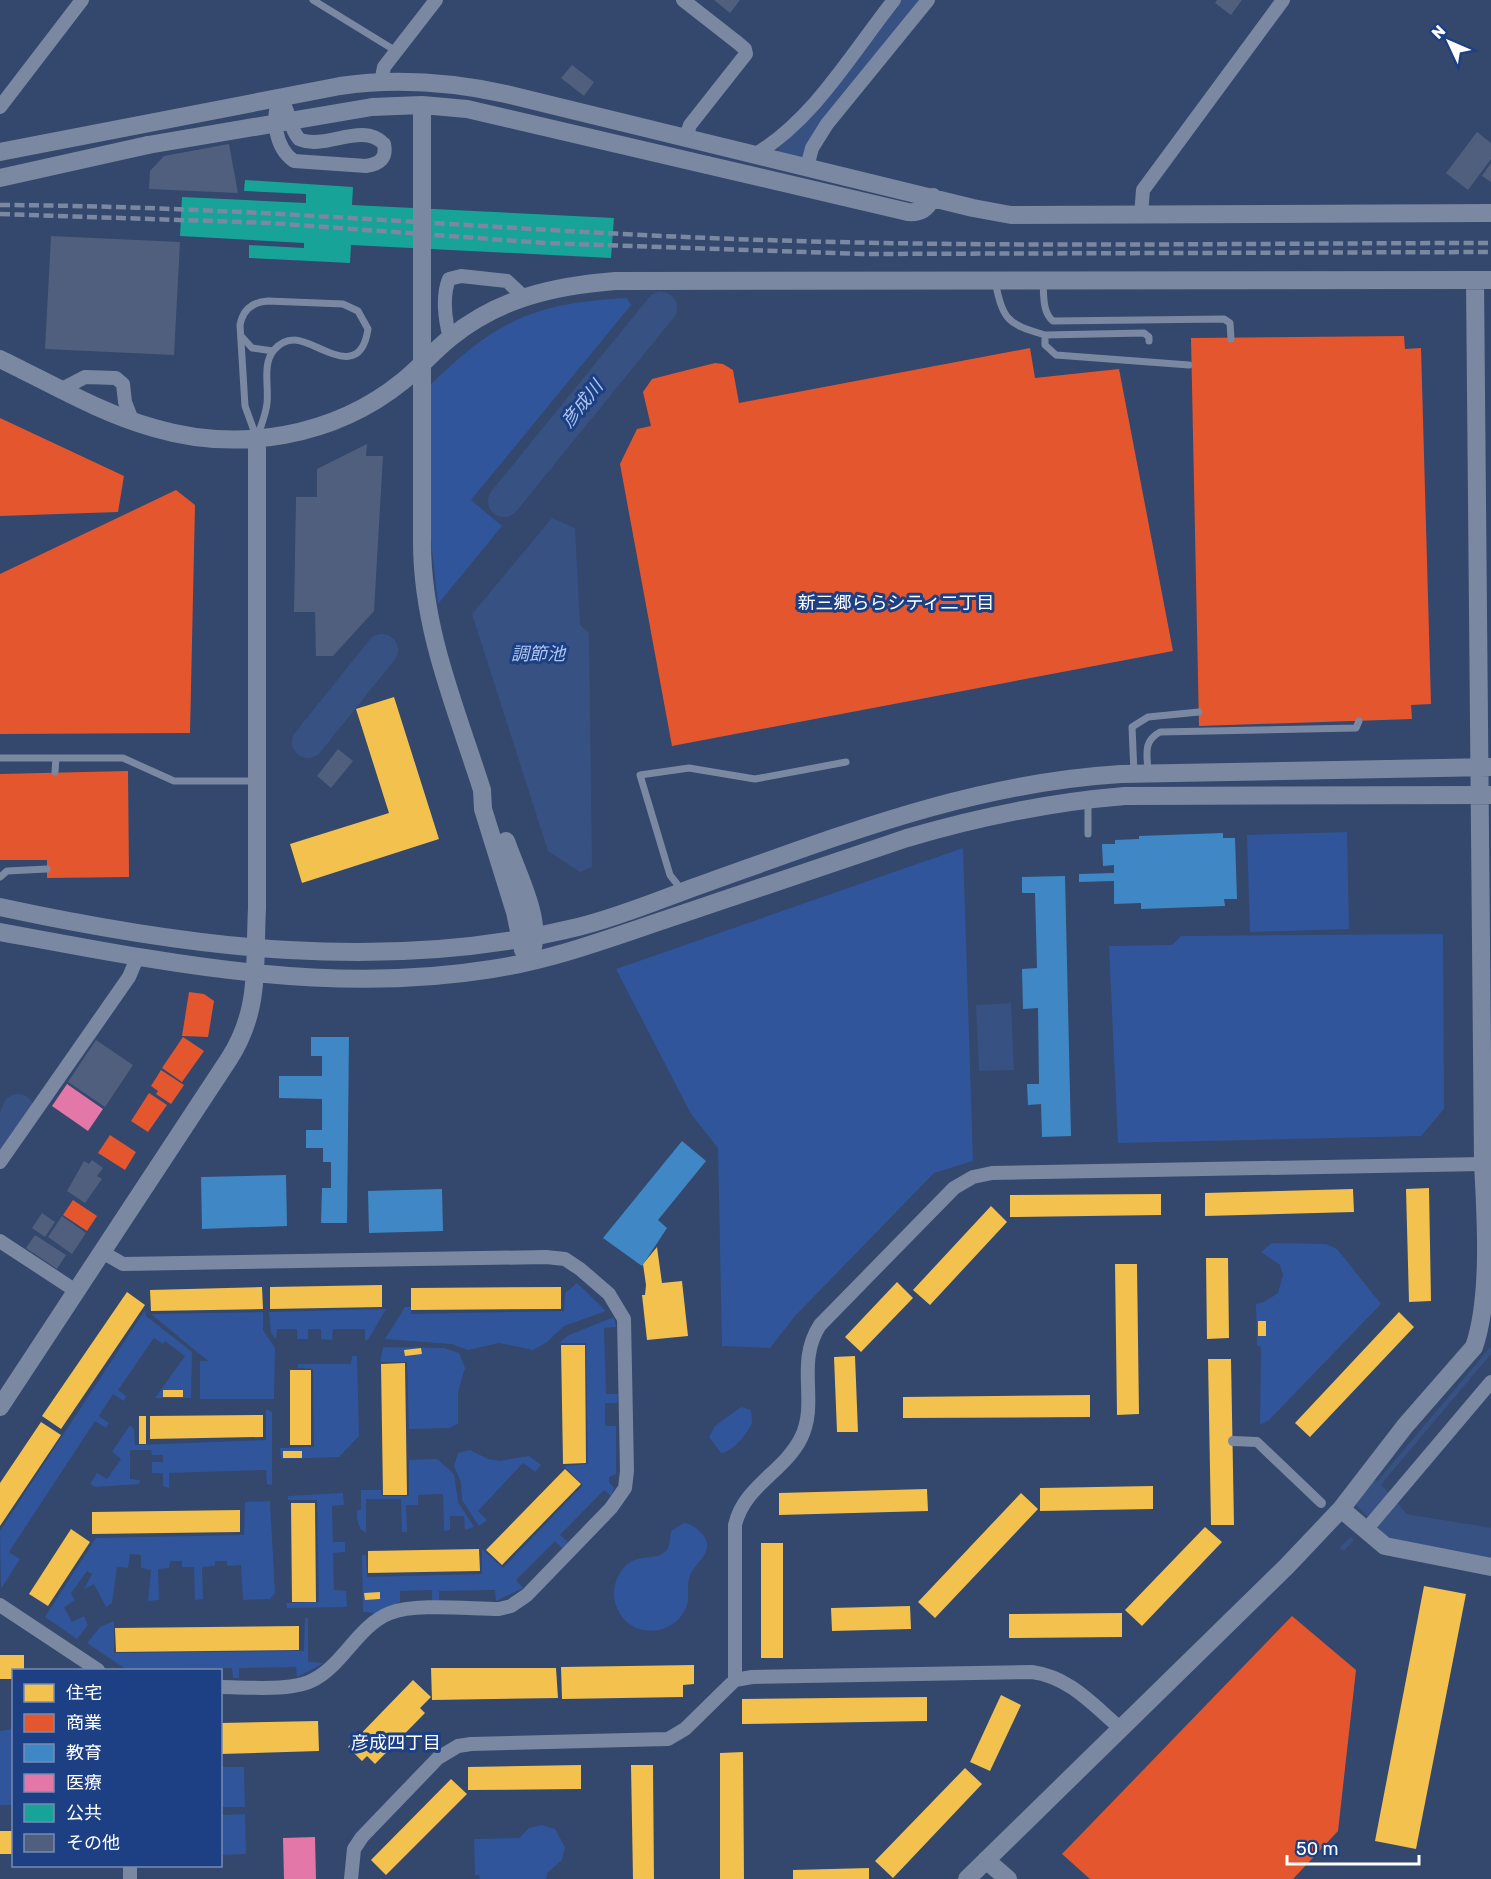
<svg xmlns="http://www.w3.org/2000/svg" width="1491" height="1879" viewBox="0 0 1491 1879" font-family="Rubik,'Noto Sans JP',sans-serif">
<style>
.green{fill:#31559a}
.water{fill:#385183}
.homes{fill:#f2c14e}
.shops{fill:#e4572e}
.schools{fill:#3f88c5}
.health{fill:#e377a8}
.public{fill:#17a398}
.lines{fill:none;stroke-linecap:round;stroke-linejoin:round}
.stream{stroke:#385183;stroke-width:5}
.river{stroke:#385183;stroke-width:32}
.building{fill:#505f7d}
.service{stroke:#7a88a2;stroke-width:7}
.pedestrian{stroke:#7a88a2;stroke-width:10}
.minor{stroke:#7a88a2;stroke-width:14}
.tertiary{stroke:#7a88a2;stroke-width:18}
.rail{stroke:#7b88a2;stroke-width:4.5;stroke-dasharray:10 4.5;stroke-linecap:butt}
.tertiary-bridge{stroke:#7a88a2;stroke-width:18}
.labels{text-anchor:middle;stroke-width:6;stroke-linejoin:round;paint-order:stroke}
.water-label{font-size:18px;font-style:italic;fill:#aec6f2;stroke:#1d3f83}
.neighbourhood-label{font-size:18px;fill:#fff;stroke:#1d3f83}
</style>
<rect width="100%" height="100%" fill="#34476c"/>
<path class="green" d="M627,298L631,305L471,500L502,526L438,604L431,540L430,385C497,320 534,303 627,298Z
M1347,832L1349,929L1250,932L1247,835Z
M963,848L973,1161L934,1173L795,1316L770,1348L722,1346L718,1148L691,1114L616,969Z
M1443,934L1444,1109L1421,1136L1118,1143L1109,946L1172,945L1181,936Z
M1272,1243L1326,1244L1337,1249L1381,1304L1269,1420L1260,1425L1261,1347L1257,1345L1256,1304L1264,1302L1278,1293L1283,1275L1280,1265L1261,1252Z
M577,1283L606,1311L564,1326L547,1342L533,1350L499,1343L468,1350L451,1344L385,1339L405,1307H411V1314L564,1311L565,1293Z
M386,1309L368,1340H365V1329H333L332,1340L321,1339V1329H308V1339H297V1329H277L276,1339L271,1333L269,1312Z
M145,1310L146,1316L192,1352L191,1398H155L185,1356L165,1341L163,1344L154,1338L118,1390L126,1396L124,1401L113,1394L99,1416L109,1423L106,1428L95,1421L9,1552L20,1559L1,1589L0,1531Z
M263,1312V1330L275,1348L274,1399H200V1361H208L151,1314Z
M614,1317L616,1327L604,1328L606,1394H618L617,1403H605V1426H616V1474L609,1477V1482L614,1488L611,1496L604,1490L560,1535L568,1542L562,1548L555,1541L516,1580L523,1588L496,1601L495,1590L439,1591V1602L432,1601V1590L400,1591V1602L375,1613L363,1612L362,1555H366L367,1577L482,1574V1549L503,1568L583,1485L564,1466L588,1464L586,1343H559L569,1335Z
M383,1347L444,1348L459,1353L465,1368L458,1392V1424L449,1428L409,1429L407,1362H380Z
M352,1356H357L359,1436L339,1457L281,1459L280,1448L314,1447L313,1369L298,1368V1364H351Z
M741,1407L751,1410L752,1423C746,1435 734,1451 721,1453L709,1437L715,1426Z
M266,1409L272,1412V1485L267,1484L266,1470L169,1473V1488L163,1486V1473H152V1462H163V1455H152L151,1450H130V1479L140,1480L139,1484L95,1487L90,1484L97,1473L107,1479L121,1459L112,1452L130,1425L134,1429L135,1445L266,1440Z
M470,1450L488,1459L500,1461L529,1456L541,1465L535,1472L523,1463L478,1511L487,1520L479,1526L462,1500L461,1482L454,1466L458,1453Z
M437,1459L454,1474L458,1502L474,1527L465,1530L464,1516H450V1530L444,1531L443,1494L418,1495V1505H406L407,1532H402L401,1499H366V1533C357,1528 357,1520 357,1510H361V1490H381L382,1496H409V1460Z
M343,1493L344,1505L332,1506L333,1542H345V1552L333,1553L334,1590L346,1591L347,1607L287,1608L286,1603L319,1602L317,1500H288V1496Z
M270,1501L275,1593L270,1599L243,1600L241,1565L227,1566V1561H215V1566L202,1567L203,1599L195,1600L194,1567H182V1561H170L169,1568L158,1569L159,1600L148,1601L151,1570L141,1568V1555L130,1554L128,1568L117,1567L112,1603L106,1607L94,1584L84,1589L92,1574L87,1571L71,1593L75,1600L64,1607L72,1622L84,1616L88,1625L77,1639L45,1617L96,1538L244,1535L245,1502Z
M684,1523C692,1524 697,1528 703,1535C717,1553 692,1563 689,1579C686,1590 691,1599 685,1610C673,1634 640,1638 623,1618C614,1607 611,1592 617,1579C630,1548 653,1564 666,1551C672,1544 668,1537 672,1530Z
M305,1618H308V1662L324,1663L297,1677L296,1667L239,1668V1678H233L232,1668L127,1670L87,1643L100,1627L114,1621V1653L304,1651Z
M13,1729V1805H0V1731Z
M221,1767H244L245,1807H221Z
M245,1814L246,1854L221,1855V1815Z
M542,1825L555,1829L565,1847L562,1860L547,1873L546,1879H480L479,1875H475L474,1839L519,1838L529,1828Z"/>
<path class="water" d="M552,518L575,528L580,625L589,633L592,867L580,872L548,851L472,614Z
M1011,1003L1014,1070L979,1071L976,1005Z"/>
<path class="homes" d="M394,697L439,839L302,883L290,844L389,813L356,709Z
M1429,1188L1431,1301L1409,1302L1406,1189Z
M1353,1189L1354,1212L1205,1216V1193Z
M1161,1194V1215L1010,1217V1195Z
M991,1206L1007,1222L930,1305L913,1290Z
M657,1247L662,1283L682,1281L688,1336L647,1340L642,1295H645L646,1285L643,1264Z
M1206,1258H1228L1229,1338L1207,1339Z
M1115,1264H1137L1139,1414L1117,1415Z
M897,1282L913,1298L861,1352L845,1337Z
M382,1285V1307L270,1309V1287Z
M262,1287L263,1309L151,1311L150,1290Z
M561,1287V1309L411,1310V1288Z
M127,1292L145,1305L61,1429L42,1416Z
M1399,1312L1414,1327L1310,1437L1295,1423Z
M1258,1321H1266V1336H1258Z
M561,1345H585L586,1463L563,1464Z
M421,1348L422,1354L405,1356L404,1350Z
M855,1356L858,1432H837L834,1357Z
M1208,1359H1231L1234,1525H1211Z
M405,1363L407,1495H383L381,1364Z
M290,1370H311V1445H290Z
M163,1390H183V1397H163Z
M1090,1395V1417L903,1418V1397Z
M263,1415V1437L150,1439V1416Z
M139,1416H146V1444H139Z
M41,1422L61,1435L0,1526V1483Z
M283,1451H302V1458H283Z
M565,1469L581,1484L502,1565L486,1550Z
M1153,1486V1509L1040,1511V1488Z
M927,1489L928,1511L779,1515V1493Z
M1021,1493L1038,1509L935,1618L918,1602Z
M291,1503H315L316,1602H292Z
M240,1510V1532L92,1534V1512Z
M1205,1527L1222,1542L1142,1626L1125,1610Z
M71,1529L90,1542L48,1606L29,1594Z
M761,1543H783V1658H761Z
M479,1549L480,1571L368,1573V1551Z
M1424,1586L1466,1594L1416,1849L1375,1841Z
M380,1592V1599L365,1600L364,1593Z
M910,1606L911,1629L832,1631L831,1608Z
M1122,1613V1637L1009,1638V1614Z
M299,1626V1650L116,1652L115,1628Z
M0,1655H24V1670H14V1679H0Z
M694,1665V1684L683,1685V1697L562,1699L561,1667Z
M431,1668H556L558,1698L432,1700Z
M413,1680L431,1697L420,1708L425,1713L375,1764L367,1756L362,1761L348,1747Z
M1001,1695L1021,1705L990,1771L970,1762Z
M927,1697V1721L742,1724V1699Z
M318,1721L319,1751L220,1754V1723Z
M743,1752L744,1879H720V1753Z
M581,1765V1789L468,1790V1767Z
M631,1765H653L654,1879H633Z
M965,1768L982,1784L893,1878L875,1861Z
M451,1779L467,1794L386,1875L371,1860Z
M0,1831H14V1854H0Z
M869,1868V1879H793V1870Z"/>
<path class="shops" d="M1404,336L1405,349L1421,348L1431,704L1411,705L1412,719L1199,726L1191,338Z
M1030,348L1035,378L1119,369L1173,651L672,746L620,464L637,429L651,426L643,392L652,379L715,363L723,364L733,370L739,403Z
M0,418L124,476L118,512L0,516Z
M176,490L195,505L190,733L0,734V574Z
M128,771L129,877L47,878V860H0V774Z
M189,992L204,994L214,1001L208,1037L182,1036Z
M183,1037L204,1051L182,1082L162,1068Z
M161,1070L184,1085L171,1104L156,1094L158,1091L151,1086Z
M149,1093L167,1105L148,1132L131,1121Z
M110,1135L136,1152L125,1170L98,1153Z
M73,1200L97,1216L87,1231L63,1215Z
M1292,1616L1356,1670L1338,1831L1293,1879H1090L1062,1854Z"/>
<path class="schools" d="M1223,833V838H1235L1237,899H1224L1225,906L1141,909V903L1114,904V881L1079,882V874L1114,873V865L1103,866L1102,844H1115V840L1139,839V836Z
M1065,876L1071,1136L1042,1137L1041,1104L1028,1105L1027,1084H1039L1038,1008L1023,1009L1022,969L1037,968L1035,893H1022V877Z
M311,1037H349L347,1223H321L322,1188H331V1162H323V1148H306V1130H322V1099L279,1098V1076H322V1056H311Z
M682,1141L706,1161L658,1220L667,1228L642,1266L603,1238Z
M286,1175L287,1226L202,1229L201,1177Z
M442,1189L443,1231L369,1233L368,1191Z"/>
<path class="health" d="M67,1084L103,1109L88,1131L52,1106Z
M315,1837L316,1879H284L283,1838Z"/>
<path class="public" d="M245,180L353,187L352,205L614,218L611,258L351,245L350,263L249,258V245L304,248V243L180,236L182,197L306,203V194L244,191Z"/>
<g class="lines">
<path class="stream" d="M1369,1495L1491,1350
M1343,1548L1351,1540"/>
<path class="river" d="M794,146C834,98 867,45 911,0
M504,501L661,308
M308,742L382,650
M0,1142L15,1119L18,1110
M1369,1495L1399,1529L1491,1544"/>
</g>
<path class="building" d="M714,0H740L730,13Z
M1217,0H1242L1231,15L1215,3Z
M572,65L594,82L584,96L561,78Z
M1477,132L1491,143V159L1468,190L1446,173Z
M229,144L238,193L149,189L150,171L164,156Z
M1491,163V182L1482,176Z
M51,236L180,242L174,355L45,349Z
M367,444L366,456H383L374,611L333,656H316L315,612H294L296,497H317V469Z
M338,749L353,761L331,788L317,776Z
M96,1040L133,1065L105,1107L68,1082Z
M92,1160L103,1168L97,1176L102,1179L85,1203L67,1191L84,1161L89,1164Z
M42,1213L55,1222L45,1237L32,1228Z
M62,1216L86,1233L72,1254L48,1237Z
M35,1235L66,1255L57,1269L26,1248Z"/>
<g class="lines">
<path class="service" d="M313,0L396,51
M995,281C1003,320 1007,324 1045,335V345L1056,355L1189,365
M1043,282C1044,294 1042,312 1053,321L1224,319L1230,323L1231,339
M268,301L343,304L358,311L368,329C360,384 315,339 294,340C286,340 279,344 274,350C262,364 269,386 267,403C266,415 260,427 257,439L245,406L240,325C243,309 253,302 268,301Z
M1045,335L1144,333L1149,337V341
M242,337L252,348L273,351
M0,758H123L174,781H256
M1148,771C1147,754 1143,741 1160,732L1356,728L1359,721
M55,772L56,758
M1134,773L1132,727L1148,717L1199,712
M1088,802V834
M0,877L7,871L47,869
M681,889L670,875L640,775L689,768L755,779L846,762"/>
<path class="pedestrian" d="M1233,1441L1257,1442L1321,1503"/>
<path class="minor" d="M683,0L738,43L745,49L746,54L690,125L686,137
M381,82L384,67L436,0
M280,98C291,111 288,127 299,139C325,151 362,121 384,144C387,158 380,164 366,166L294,161C275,148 271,117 280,98Z
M0,107L82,0
M756,154C815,118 852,53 894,0
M807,167L812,148L827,124L928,0
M1141,215L1143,190L1283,0
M450,338C445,320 442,296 449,279L461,276L507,281L523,296
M62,389L85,377L116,378L123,384L125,402L132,420
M0,1162L129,977L137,958
M0,1241L76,1291
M102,1252L123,1264L546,1257L565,1259L580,1269L609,1294L624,1319L627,1471L625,1488L611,1508L527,1595L511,1606L499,1609C470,1609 415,1603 390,1613C359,1625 344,1663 315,1679C294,1692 245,1687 220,1687
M1365,1531L1491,1382
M0,1605L98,1670
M735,1680L752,1677L1032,1672C1069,1677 1092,1704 1119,1727
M130,1866V1879
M351,1879L354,1849L362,1837L438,1758L458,1746L471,1744L668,1739L685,1729L735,1680V1525C744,1486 784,1472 801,1438C819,1402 795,1363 820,1325L954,1188L973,1177L992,1173L1483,1164"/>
<path class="tertiary" d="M0,152L340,86C395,78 451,82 506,94L973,208L1011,215L1491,213
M707,165L908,212C921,213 926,209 933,197
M0,178L148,145
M0,359C50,383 100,413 154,428C239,453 334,437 403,381C420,367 434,351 450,338C499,298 554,286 615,281L1491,280
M422,542C422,630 456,708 482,790L483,809L515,912L523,950
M506,841C516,870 541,918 533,947
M0,907C190,948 387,974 578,927C623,916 666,897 709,882C847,833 974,783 1121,774L1491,767
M0,932C163,962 326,996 492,969C552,960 610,938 667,919C747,892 827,865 907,838C979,817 1050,802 1125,796L1490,795
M0,1407L229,1059C261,1009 254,966 257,908V439
M1341,1509L1385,1546L1491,1567
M986,1860L1008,1879
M967,1879L1287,1566L1341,1509L1405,1426L1474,1347C1491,1298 1486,1218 1483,1164L1475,280"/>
<path class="rail" d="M0,205C255,206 509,232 764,240C1006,248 1249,243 1491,243
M0,214L270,223L545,243L862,254L1491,252"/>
<path class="tertiary-bridge" d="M422,105V542
M148,145L372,107L422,105L467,109L707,165"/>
</g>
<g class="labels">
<g class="water-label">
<text transform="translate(582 404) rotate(-51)" y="6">彦成川</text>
<text x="538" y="660">調節池</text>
</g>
<g class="neighbourhood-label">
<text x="896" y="609">新三郷ららシティ二丁目</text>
<text x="396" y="1749">彦成四丁目</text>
</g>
</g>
<rect x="12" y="1669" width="210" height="198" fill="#1d3f83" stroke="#778cb5" stroke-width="1.5"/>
<rect x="24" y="1684" width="30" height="18" fill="#f2c14e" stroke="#778cb5" stroke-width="1.5"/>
<text x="66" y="1699" font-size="18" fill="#ffffff">住宅</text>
<rect x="24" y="1714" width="30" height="18" fill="#e4572e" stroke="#778cb5" stroke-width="1.5"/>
<text x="66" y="1729" font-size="18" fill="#ffffff">商業</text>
<rect x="24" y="1744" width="30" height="18" fill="#3f88c5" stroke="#778cb5" stroke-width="1.5"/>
<text x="66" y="1759" font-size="18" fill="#ffffff">教育</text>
<rect x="24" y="1774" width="30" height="18" fill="#e377a8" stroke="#778cb5" stroke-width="1.5"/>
<text x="66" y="1789" font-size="18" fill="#ffffff">医療</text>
<rect x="24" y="1804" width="30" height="18" fill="#17a398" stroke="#778cb5" stroke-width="1.5"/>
<text x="66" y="1819" font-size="18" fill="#ffffff">公共</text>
<rect x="24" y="1834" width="30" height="18" fill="#505f7d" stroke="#778cb5" stroke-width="1.5"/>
<text x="66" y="1849" font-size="18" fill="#ffffff">その他</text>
<g transform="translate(1449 42) rotate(314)" stroke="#1d3f83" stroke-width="4.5" paint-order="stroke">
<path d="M0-4.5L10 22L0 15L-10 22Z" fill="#ffffff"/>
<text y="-9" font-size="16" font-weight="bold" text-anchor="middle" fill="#ffffff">N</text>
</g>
<path d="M1287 1855v9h132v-9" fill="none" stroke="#ffffff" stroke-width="3"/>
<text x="1296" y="1855" font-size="18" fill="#ffffff" stroke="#1d3f83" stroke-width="4.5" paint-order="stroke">50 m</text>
</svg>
